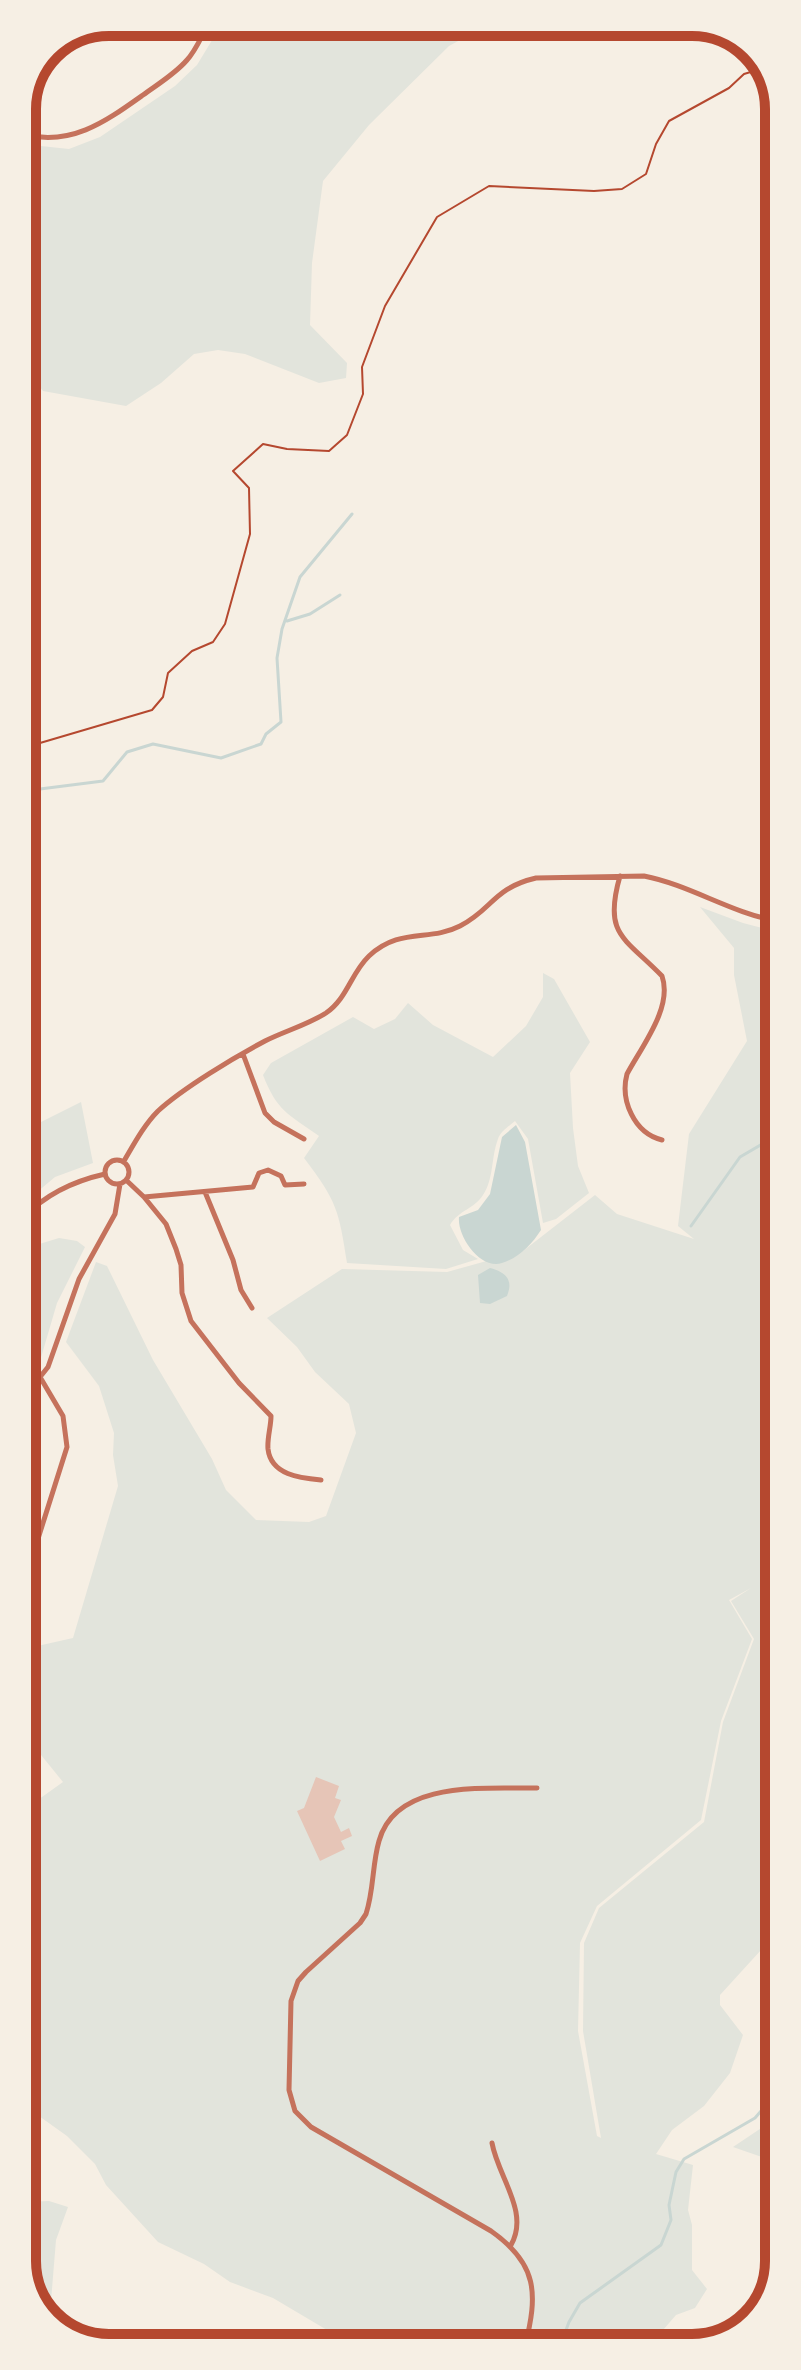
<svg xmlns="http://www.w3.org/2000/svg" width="801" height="2370" viewBox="0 0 801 2370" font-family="Arial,sans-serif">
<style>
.green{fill:#e2e4dc;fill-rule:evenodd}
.water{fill:#c9d6d2}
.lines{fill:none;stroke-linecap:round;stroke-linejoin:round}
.stream{stroke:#c9d6d2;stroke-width:3}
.building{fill:#e6c5b7}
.path{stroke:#b5482f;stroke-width:2}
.minor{stroke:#c5725c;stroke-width:5}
.rim{fill:none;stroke:#b5482f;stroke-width:10}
</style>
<rect width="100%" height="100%" fill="#f6efe4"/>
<path class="green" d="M223,22H493L449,46L369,125L323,181L312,263L310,325L347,363L346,378L319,383L245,354L218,350L194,354L161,383L126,406L43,391L22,363V144L69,149L100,137L175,86L197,65Z
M700,907L743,923L777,932L779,1941L771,1939L720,1995V2005L743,2035L730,2073L704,2106L672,2130L656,2154L693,2165L688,2210L692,2225V2270L707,2289L695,2308L676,2315L657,2337V2345L368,2347L327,2330L273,2298L230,2282L204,2264L158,2242L106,2185L95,2164L67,2136L32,2111L25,2122L24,1954L39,1923L24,1914V1800L35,1802L63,1782L24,1734V1649L73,1638L118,1486L113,1455L114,1433L99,1386L66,1342L96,1262L107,1266L153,1360L212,1459L226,1490L256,1520L309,1522L326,1516L356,1433L349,1404L315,1372L297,1347L267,1318L342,1269L447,1272L523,1251L595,1195L617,1214L694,1239L678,1226L689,1134L747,1041L734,975V948ZM751,1588L731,1601L754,1639L723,1722L704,1822L599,1908L584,1943L583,2031L601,2138L597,2136L578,2031L580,1943L597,1906L701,1820L721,1721L752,1639L729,1600Z
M543,973L554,979L590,1042L570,1073L573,1128L578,1166L589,1193L556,1219L543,1223L528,1139L515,1121C509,1126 500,1132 498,1139C491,1157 494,1179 483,1195C474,1209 459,1210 450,1225L463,1250L478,1259L446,1269L347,1263C339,1211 337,1201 304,1158L319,1136C288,1114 277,1111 263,1075L271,1063L353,1017L374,1029L395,1019L408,1003L433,1025L493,1057L526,1026L543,997Z
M81,1102L93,1163L55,1177L24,1203L23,1131Z
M59,1238L77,1241L85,1247L57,1303L40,1361L24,1376V1254L33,1246Z
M779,2110V2163L733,2147L766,2125Z
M49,2201L68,2207L56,2240L51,2301L46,2318L25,2283V2202Z"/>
<path class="water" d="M516,1125L525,1142L541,1230C532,1244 519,1258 502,1263C480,1270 457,1236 459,1217L478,1210L490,1194L502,1137Z
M490,1268C505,1272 514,1279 507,1296L490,1304L480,1303L478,1275Z"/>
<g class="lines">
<path class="stream" d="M287,621L310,614L340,595
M23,802L40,789L103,781L127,752L153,744L221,758L261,744L266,734L281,722L277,658L282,629L300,577L352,514
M691,1226L740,1157L778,1135
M560,2346L569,2322L580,2303L661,2245L671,2220L669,2205L676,2172L684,2159L755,2118L779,2090"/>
</g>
<path class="building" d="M316,1777L339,1786L335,1798L341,1800L334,1817L341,1832L349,1828L352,1836L341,1841L345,1849L320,1861L297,1811L304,1808Z"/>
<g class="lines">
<path class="path" d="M23,748L152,710L163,697L168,673L192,651L213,642L225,624L250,534L249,488L233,471L263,444L287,449L329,451L347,435L363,394L362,367L385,306L437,217L489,186L594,191L622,189L646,174L656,144L669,121L729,88L744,74L764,68"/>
<path class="minor" d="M22,134C71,147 105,122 143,95C158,84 175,74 187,60C197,49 202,34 210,22
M620,876C603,935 624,937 662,976C673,1007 642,1046 627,1074C620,1100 634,1133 662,1140
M243,1054L265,1113L274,1122L304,1139
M105 1172a12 12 0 1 1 24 0a12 12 0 1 1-24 0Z
M124,1161C134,1144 144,1125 158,1111C183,1088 235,1057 265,1041C285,1031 307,1025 326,1013C347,999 351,973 369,956C400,927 429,942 460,926C492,910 493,888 536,878L644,876C690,885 731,913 777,921
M126,1180L144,1197L253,1187L259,1173L268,1170L281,1176L285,1185L304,1184
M205,1192L233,1260L241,1290L252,1308
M144,1197L166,1224L176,1249L181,1265L182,1293L191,1321L239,1383L271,1416C271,1427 267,1438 268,1449C271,1475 300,1478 321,1480
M24,1217C46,1194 74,1181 105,1174
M24,1385L40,1377L48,1367L79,1279L115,1214L120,1184
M24,1583L67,1447L63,1416L40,1377
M492,2143C498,2177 530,2212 511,2245
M525,2346C538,2294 538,2264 491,2231L311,2127L295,2111L289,2090L291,2001L298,1981L306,1972L360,1923L366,1914C374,1890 372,1865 379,1841C396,1779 487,1789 537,1788
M161,2348L165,2332"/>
</g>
<path d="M0 0H801V2370H0ZM109 36H692A73 73 0 0 1 765 109V2261A73 73 0 0 1 692 2334H109A73 73 0 0 1 36 2261V109A73 73 0 0 1 109 36Z" fill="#f6efe4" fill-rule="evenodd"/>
<path class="rim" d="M109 36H692A73 73 0 0 1 765 109V2261A73 73 0 0 1 692 2334H109A73 73 0 0 1 36 2261V109A73 73 0 0 1 109 36Z"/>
</svg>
